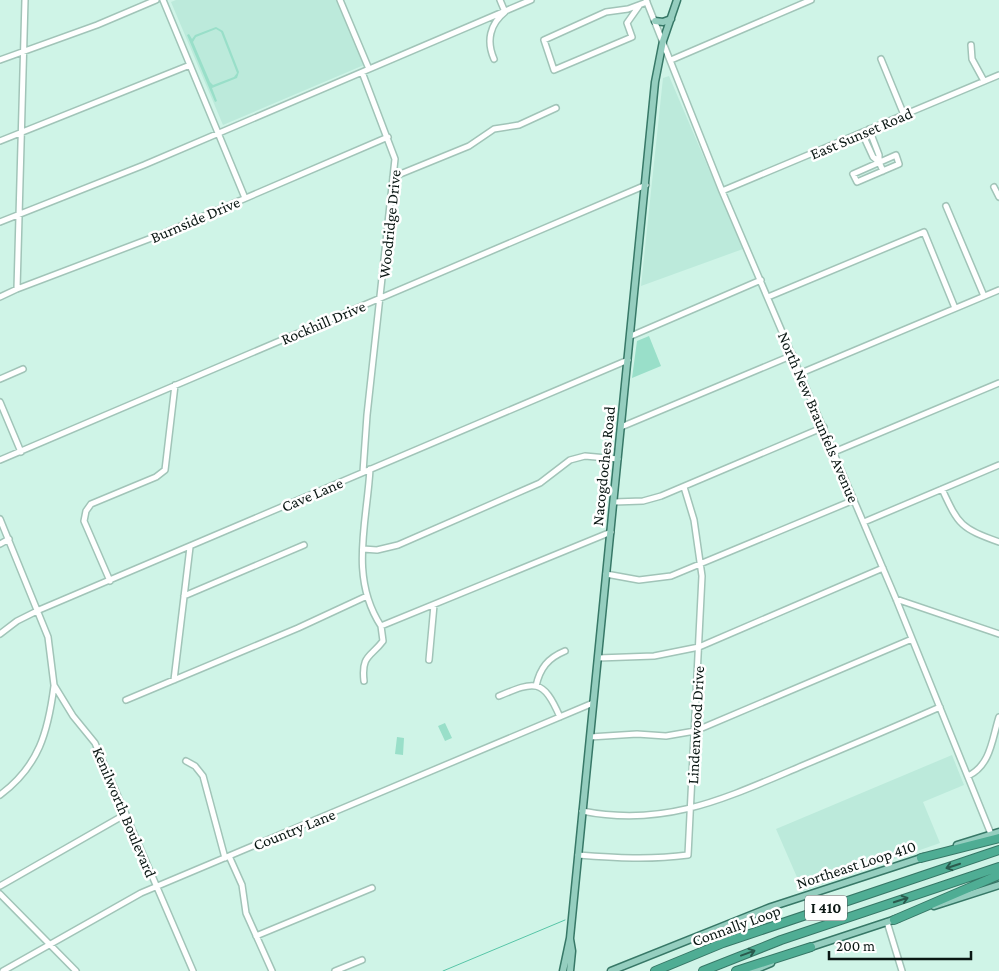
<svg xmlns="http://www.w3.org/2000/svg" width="999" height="971" viewBox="0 0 999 971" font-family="'Crimson Pro',serif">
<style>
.built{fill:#bceadb}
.green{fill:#99dfc9;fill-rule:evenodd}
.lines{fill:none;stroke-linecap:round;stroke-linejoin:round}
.stream{stroke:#57c5a7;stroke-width:1}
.minor-casing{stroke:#a1c4b8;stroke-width:8}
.major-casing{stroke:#377867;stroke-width:9}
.highway-casing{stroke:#377867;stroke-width:10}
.minor{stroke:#fff;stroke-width:5}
.major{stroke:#95cebf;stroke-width:6}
.highway{stroke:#4fad94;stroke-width:8}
.oneway{stroke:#295a4d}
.labels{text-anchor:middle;stroke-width:5;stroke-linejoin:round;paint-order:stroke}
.shield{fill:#fff;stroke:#545d5a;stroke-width:1}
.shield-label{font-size:15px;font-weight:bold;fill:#0a1713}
.street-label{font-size:16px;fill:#0a1713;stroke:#fff}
</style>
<rect width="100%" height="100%" fill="#cff4e7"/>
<path class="built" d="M176,0H336L364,65L223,125L171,2Z
M669,76L743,249L641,286L663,78Z
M952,755L964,785L923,802L940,843L803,891L776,829Z"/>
<path class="green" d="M216,27L223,31L239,72L237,78L212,88L217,101L215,102L187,35L189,34L192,39L195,35ZM216,29L221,32L237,73L234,77L213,85L210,82L193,42L196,37Z
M649,336L661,366L632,378L637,341Z
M445,723L452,738L445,741L438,726Z
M397,737L404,738L403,755L395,754Z"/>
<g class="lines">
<path class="stream" d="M443,971L565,920"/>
<defs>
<path id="minor" d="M163,0L245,198
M340,0L369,69
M646,0L722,191L896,599L991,834
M639,6L627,23L632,37L554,70L544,40L606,12L628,9L647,2
M971,45L972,59L984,81
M494,59C486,41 490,24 505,12L500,0
M881,59L904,115
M0,60L97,25L156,0
M671,60L811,0
M362,72L395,159L367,415L363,472
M869,129L879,155V162
M862,133L873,157L879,162L883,171
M0,141L190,65
M896,155L899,164L857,182L853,174Z
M393,177L469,146L494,129L519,125L556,108
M994,187L999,197
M722,191L999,75
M946,206L984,296
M0,222L144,165L531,0
M17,289L25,0
M0,297L17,289L162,234L388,137
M768,297L924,232L955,308
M631,336L761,280
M801,373L999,290
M0,379L23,369
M0,402L21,452
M621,427L793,355
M834,452L999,383
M0,460L646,185
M370,469C367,523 349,577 381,626
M942,489C959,526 961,528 999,542
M614,502L643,501L661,496L824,427
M0,519L48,637L54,685L73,716L95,743L193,971
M864,522L999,465
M0,544L9,539
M363,549L377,550L398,545L540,483L570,460L585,456L618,459
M606,574L639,580L671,576L854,500
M110,581L84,521L86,511L91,504L156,477L165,470L175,385
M184,596L304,545
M896,599L999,634
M381,626L611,532
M0,634L17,621L39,610L628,360
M598,658L654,656L699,647L883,568
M429,660L434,605
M174,680L190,547
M364,681C361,655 371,657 383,641L381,626
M536,686C540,668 548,658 565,651
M499,696C535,681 543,678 560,717
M126,700L298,628L367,596
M590,737L637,734L666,736L695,731L912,639
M186,761L195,766L203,776L225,858
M968,776C991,765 992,739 999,717
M0,795C39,766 48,732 54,686
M582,811C667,828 728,797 804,765C849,746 895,727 940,707
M578,855C616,858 650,860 688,855L702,576L694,520L684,487
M229,856L242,885L246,913L272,971
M0,886L126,814
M0,894L76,971
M887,922L902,971
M256,936L372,888
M3,971L141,893L593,703
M335,971L362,960"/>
<path id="major" d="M655,21L663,22L671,19
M957,845L999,832
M934,906L999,885
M808,948L899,918
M563,971L570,938L655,82L663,41L677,0
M570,971L572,951L570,939
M611,971L771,907L924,857
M752,971L771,963"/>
<path id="highway" d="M921,858L999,838
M894,920L999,875
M655,971L723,943L999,850
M703,971L781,940L999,867
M736,971L811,947"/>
</defs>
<use href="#minor" class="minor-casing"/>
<use href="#major" class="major-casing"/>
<use href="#highway" class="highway-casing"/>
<use href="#minor" class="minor"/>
<use href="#major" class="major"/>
<use href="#highway" class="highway"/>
</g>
<defs><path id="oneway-shaft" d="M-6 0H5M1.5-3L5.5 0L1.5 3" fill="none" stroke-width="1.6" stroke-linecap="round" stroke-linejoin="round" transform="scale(1.25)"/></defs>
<g class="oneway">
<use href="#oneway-shaft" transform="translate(953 866) rotate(162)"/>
<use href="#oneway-shaft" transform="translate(901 900) rotate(-18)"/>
<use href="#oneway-shaft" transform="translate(748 953) rotate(-20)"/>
</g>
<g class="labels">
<rect class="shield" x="805" y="895.5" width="42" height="25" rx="4"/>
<g class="shield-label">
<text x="826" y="913">I 410</text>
</g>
<g class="street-label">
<text transform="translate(861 133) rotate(-23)" y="6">East Sunset Road</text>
<text transform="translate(195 219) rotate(-23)" y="6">Burnside Drive</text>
<text transform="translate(389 224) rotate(-84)" y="6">Woodridge Drive</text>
<text transform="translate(323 322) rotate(-23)" y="6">Rockhill Drive</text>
<text transform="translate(819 417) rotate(67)" y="6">North New Braunfels Avenue</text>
<text transform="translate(603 466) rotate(-84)" y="6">Nacogdoches Road</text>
<text transform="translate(312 494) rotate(-23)" y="6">Cave Lane</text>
<text transform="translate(695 725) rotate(-87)" y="6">Lindenwood Drive</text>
<text transform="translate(125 812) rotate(67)" y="6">Kenilworth Boulevard</text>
<text transform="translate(294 829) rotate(-22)" y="6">Country Lane</text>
<text transform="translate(856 864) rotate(-18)" y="6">Northeast Loop 410</text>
<text transform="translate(736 925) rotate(-20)" y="6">Connally Loop</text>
</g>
</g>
<path d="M829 951v8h142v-8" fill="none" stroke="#0a1713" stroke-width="2.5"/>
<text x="836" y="951" font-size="15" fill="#0a1713" stroke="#ffffff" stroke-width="4" paint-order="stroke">200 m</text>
</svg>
